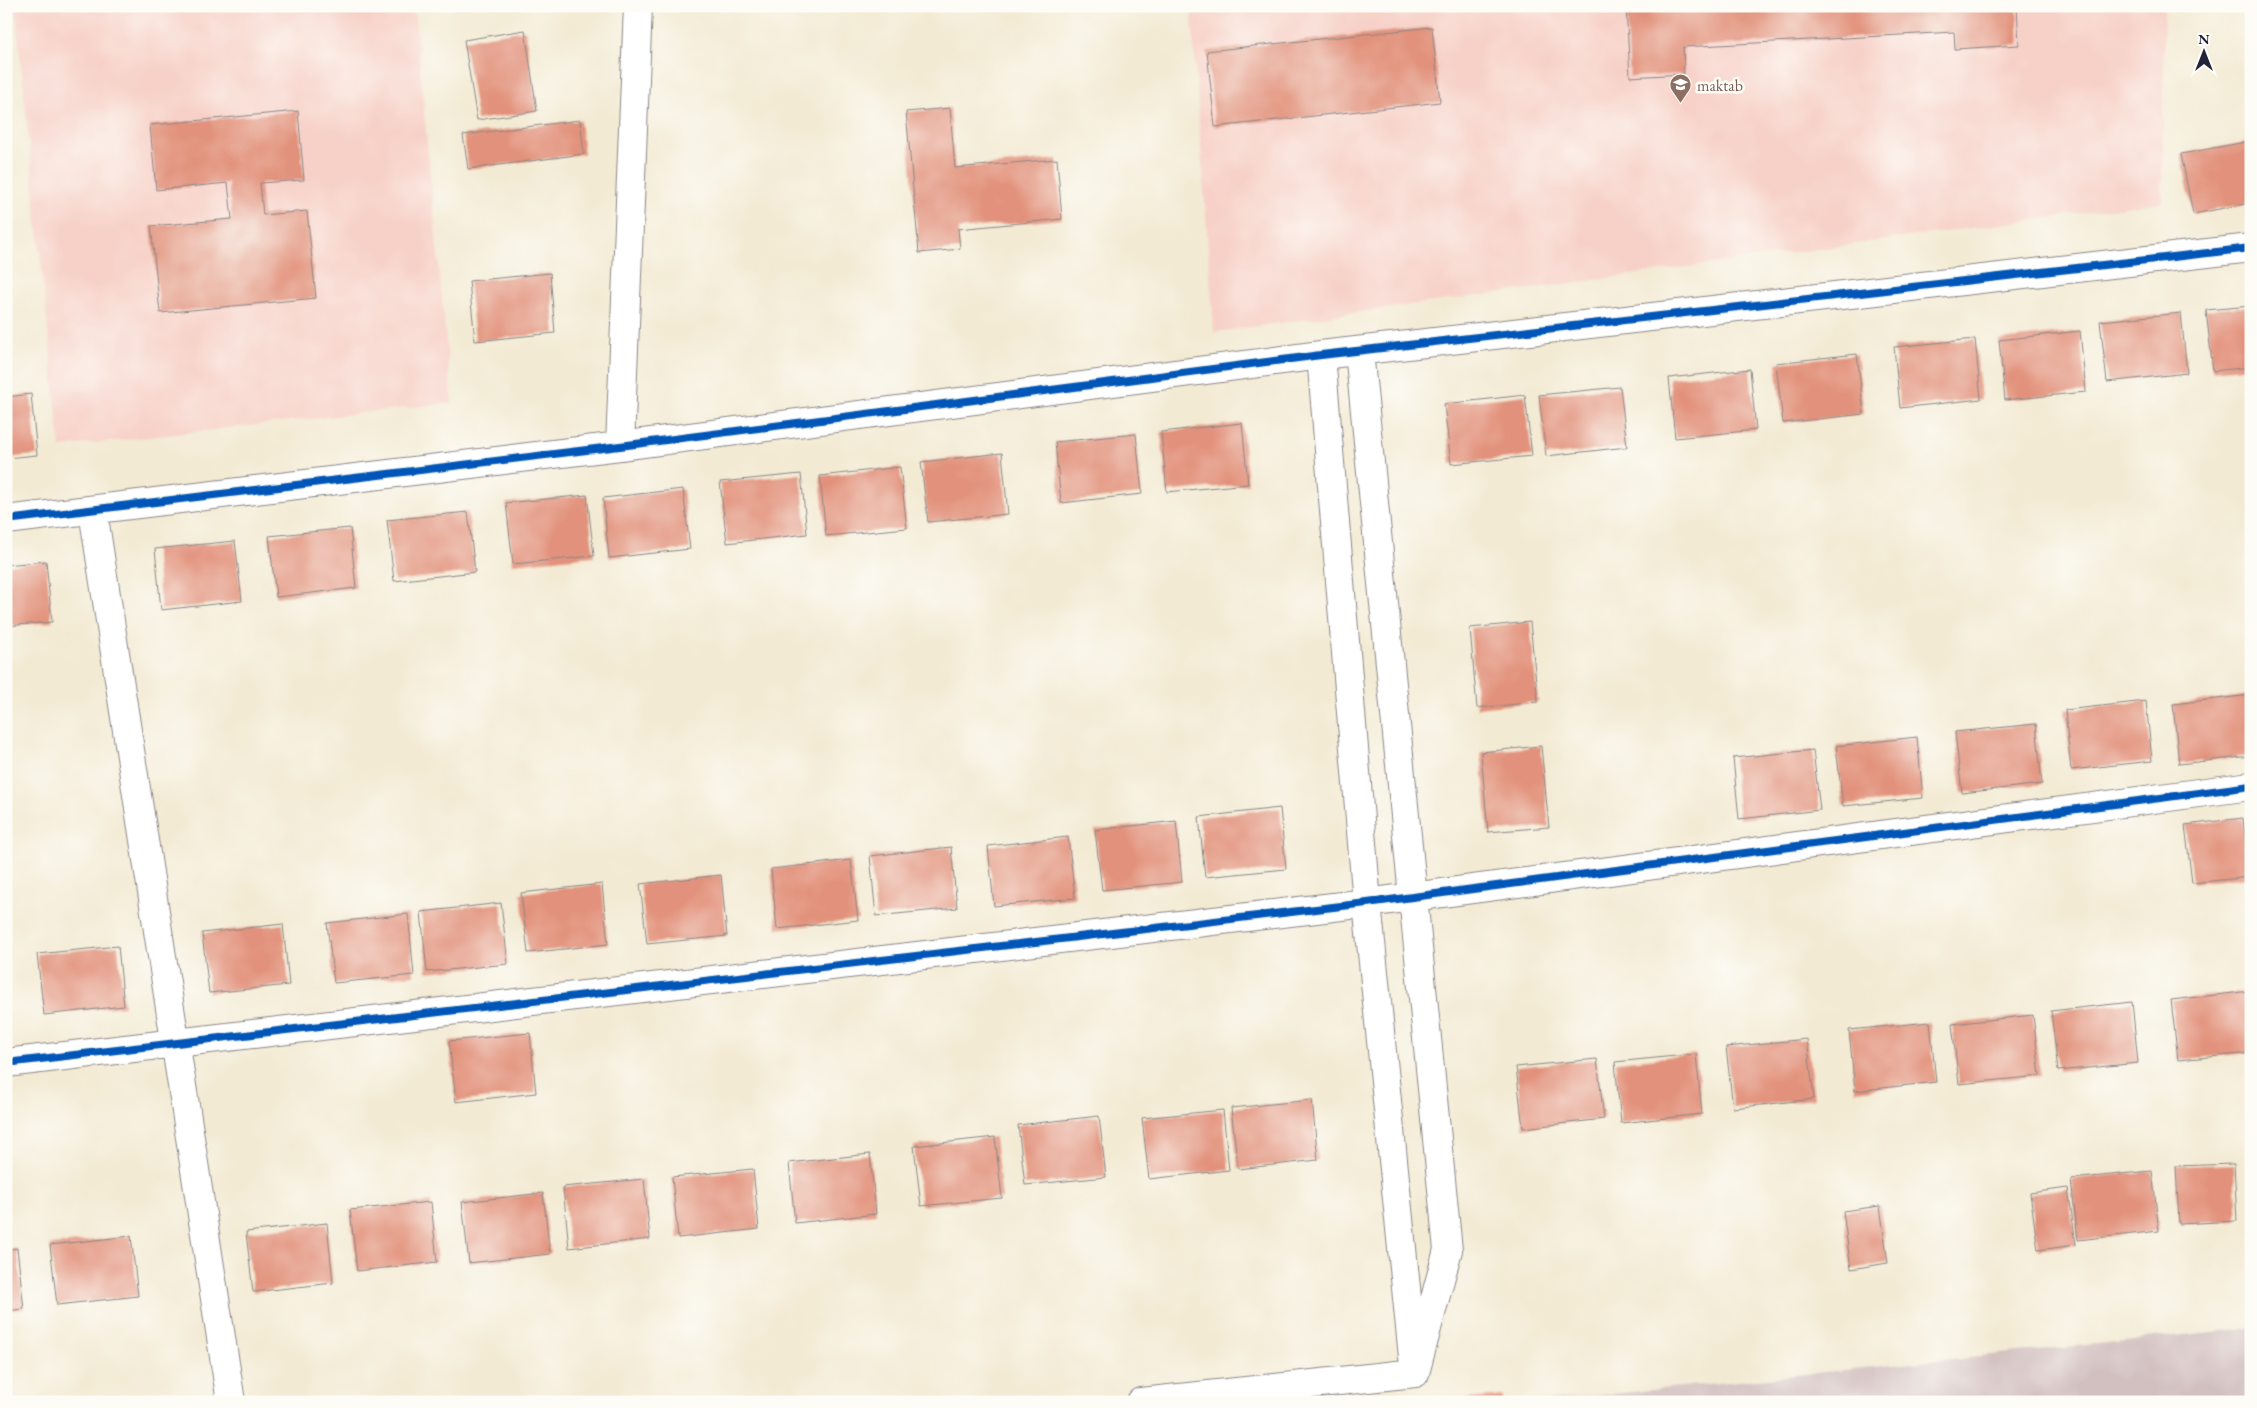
<svg xmlns="http://www.w3.org/2000/svg" width="2257" height="1408" viewBox="0 0 2257 1408" font-family="'EB Garamond',serif">
<style>
.built{fill:#f7d1c8}
.industrial{fill:#d2bfc0}
.building{fill:#e2927c}
.lines{fill:none;stroke-linecap:round;stroke-linejoin:round}
.minor-casing{stroke:#8a8687;stroke-width:30}
.minor{stroke:#fff;stroke-width:28}
.cycleway-casing{stroke:#fdfcf7;stroke-width:11}
.cycleway{stroke:#0057b8;stroke-width:8}
.labels{text-anchor:middle;stroke-width:5;stroke-linejoin:round;paint-order:stroke}
.education-label{font-size:16px;fill:#785e54;stroke:#fdfcf7;text-anchor:start}
</style>
<rect width="100%" height="100%" fill="#fdfcf7"/>
<filter id="ink" filterUnits="userSpaceOnUse"><feTurbulence type="fractalNoise" baseFrequency=".02" numOctaves="2"/><feDisplacementMap in="SourceGraphic" scale="10" xChannelSelector="R" yChannelSelector="G"/><feConvolveMatrix kernelMatrix="1 2 1 2 8 2 1 2 1" color-interpolation-filters="sRGB"/></filter>
<filter id="wash" filterUnits="userSpaceOnUse"><feTurbulence type="fractalNoise" baseFrequency=".0096" numOctaves="4" result="noise"/><feDisplacementMap in="SourceGraphic" scale="20" xChannelSelector="R" yChannelSelector="G"/><feGaussianBlur stdDeviation="1.12" result="paint"/><feColorMatrix in="noise" values="0 0 0 0 0 0 0 0 0 0 0 0 0 0 0 0 0 1.4 0 .05"/><feComposite in="paint" operator="in"/></filter>
<g filter="url(#wash)">
<rect width="100%" height="100%" fill="#f3ead3"/>
<path class="built" d="M15,6H414L452,403L60,447Z
M1191,6H2164L2162,202L1214,332Z"/>
<path class="industrial" d="M2251,1328V1402H1535Z"/>
<g id="blocks">
<path class="building" d="M1626,6H2017L2019,45L1955,49L1954,32L1683,47L1684,74L1630,77Z
M1432,27L1440,102L1215,127L1207,51Z
M525,30L537,111L477,120L464,40Z
M950,108L955,168L1057,159L1062,219L958,229L960,249L919,253L906,112Z
M298,111L304,180L260,183L263,215L307,211L316,298L160,313L151,226L232,219L228,183L156,190L150,125Z
M580,120L584,154L468,169L463,135Z
M2251,141V203L2193,214L2181,154Z
M550,273L555,333L475,341L469,281Z
M2251,306V367L2213,371L2206,310Z
M2181,313L2187,373L2107,382L2100,321Z
M2080,331L2086,392L2005,400L1999,340Z
M1975,339L1981,399L1900,408L1894,347Z
M1857,354L1864,414L1783,423L1776,363Z
M1750,369L1756,430L1675,438L1669,378Z
M1620,387L1627,447L1546,456L1539,395Z
M31,394L37,455L6,458V397Z
M1525,395L1532,456L1451,464L1444,404Z
M1242,423L1248,484L1167,492L1161,432Z
M1136,434L1142,494L1061,503L1055,442Z
M1002,453L1008,514L928,522L921,462Z
M900,467L907,528L826,536L820,476Z
M801,474L807,534L727,543L720,482Z
M683,489L690,549L609,558L603,498Z
M587,495L594,556L513,564L506,503Z
M468,512L475,572L394,581L387,520Z
M350,528L356,588L276,597L269,536Z
M235,541L242,601L161,610L155,549Z
M46,561L52,622L6,626V565Z
M1530,622L1538,702L1477,708L1470,628Z
M2251,695V756L2179,764L2173,704Z
M2146,701L2152,761L2071,770L2065,710Z
M2036,724L2042,784L1962,793L1955,732Z
M1917,737L1923,798L1843,806L1836,746Z
M1541,746L1549,827L1488,832L1481,752Z
M1813,750L1820,810L1739,819L1733,758Z
M1280,808L1286,869L1205,877L1199,817Z
M2243,818L2250,877L2192,883L2185,825Z
M1176,821L1182,882L1102,890L1095,830Z
M1068,837L1075,898L994,906L988,846Z
M951,847L957,908L876,916L870,856Z
M851,860L858,920L777,929L771,869Z
M721,875L727,936L647,944L640,884Z
M602,884L608,944L528,953L521,893Z
M501,903L508,964L427,972L421,912Z
M408,914L414,975L334,983L327,923Z
M283,924L289,985L209,993L202,933Z
M118,946L124,1006L44,1015L37,954Z
M2251,991V1053L2178,1060L2171,1000Z
M2132,1002L2138,1063L2058,1071L2051,1011Z
M2033,1015L2040,1076L1959,1084L1952,1024Z
M1930,1022L1936,1082L1855,1091L1849,1030Z
M530,1033L536,1093L456,1102L449,1041Z
M1807,1039L1814,1099L1733,1108L1726,1047Z
M1696,1054L1702,1114L1621,1123L1615,1062Z
M1597,1059L1604,1119L1523,1128L1516,1067Z
M1312,1100L1318,1160L1238,1169L1231,1108Z
M1223,1110L1229,1170L1149,1179L1142,1118Z
M1099,1116L1106,1177L1025,1185L1018,1125Z
M995,1137L1002,1198L921,1206L914,1146Z
M870,1154L876,1214L795,1223L789,1163Z
M2234,1164L2237,1221L2179,1224L2176,1166Z
M753,1169L759,1229L678,1238L672,1177Z
M2152,1171L2159,1231L2078,1240L2071,1179Z
M644,1179L650,1239L569,1248L563,1187Z
M2068,1188L2076,1245L2038,1250L2030,1193Z
M543,1193L550,1254L469,1263L462,1202Z
M431,1202L437,1262L357,1271L350,1210Z
M1880,1206L1888,1263L1851,1269L1843,1211Z
M327,1223L333,1283L253,1292L246,1232Z
M131,1236L138,1296L57,1305L50,1245Z
M17,1248L24,1309L6,1311V1250Z
M1503,1396V1402H1455V1400Z"/>
</g>
</g>
<g filter="url(#ink)">
<use href="#blocks" fill-opacity="0" stroke="#8a8687" stroke-width="1"/>
<g class="lines">
<defs>
<path id="minor" d="M1359,351L1448,1250L1415,1373
M1321,355L1367,903L1413,1357
M620,446L638,6
M93,511L231,1402
M6,520L620,446L1321,355L2251,248
M6,1063L1367,903L2251,786
M1141,1402L1415,1373"/>
</defs>
<use href="#minor" class="minor-casing"/>
<use href="#minor" class="minor"/>
<defs>
<path id="cycleway" d="M6,520L620,446L1321,355L2251,248
M6,1063L1367,903L2251,786"/>
</defs>
<use href="#cycleway" class="cycleway-casing"/>
<use href="#cycleway" class="cycleway"/>
</g>
</g>
<defs>
<symbol id="school-pin" viewBox="-11 -11 22 30"><path d="M0 17L-7.5 6A9.5 9.5 0 1 1 7.5 6Z" fill="#8d6e63" stroke="#fdfcf7"/><path d="M0-5L7-2L0 1L-7-2ZM-4 1L0 2.5L4 1V4Q0 6-4 4Z" fill="#fff"/></symbol>
</defs>
<g fill-rule="evenodd">
<use href="#school-pin" x="1668" y="72" width="25" height="34"/>
</g>
<g class="labels">
<g class="education-label">
<text x="1697" y="91">maktab</text>
</g>
</g>
<rect width="2257" height="1408" fill="none" stroke="#fdfcf7" stroke-width="25"/>
<g transform="translate(2204 52)" stroke="#fdfcf7" stroke-width="4" paint-order="stroke">
<path d="M0-4L9 19L0 12L-9 19Z" fill="#22223b"/>
<text y="-8" font-size="14" font-weight="bold" text-anchor="middle" fill="#22223b">N</text>
</g>
</svg>
